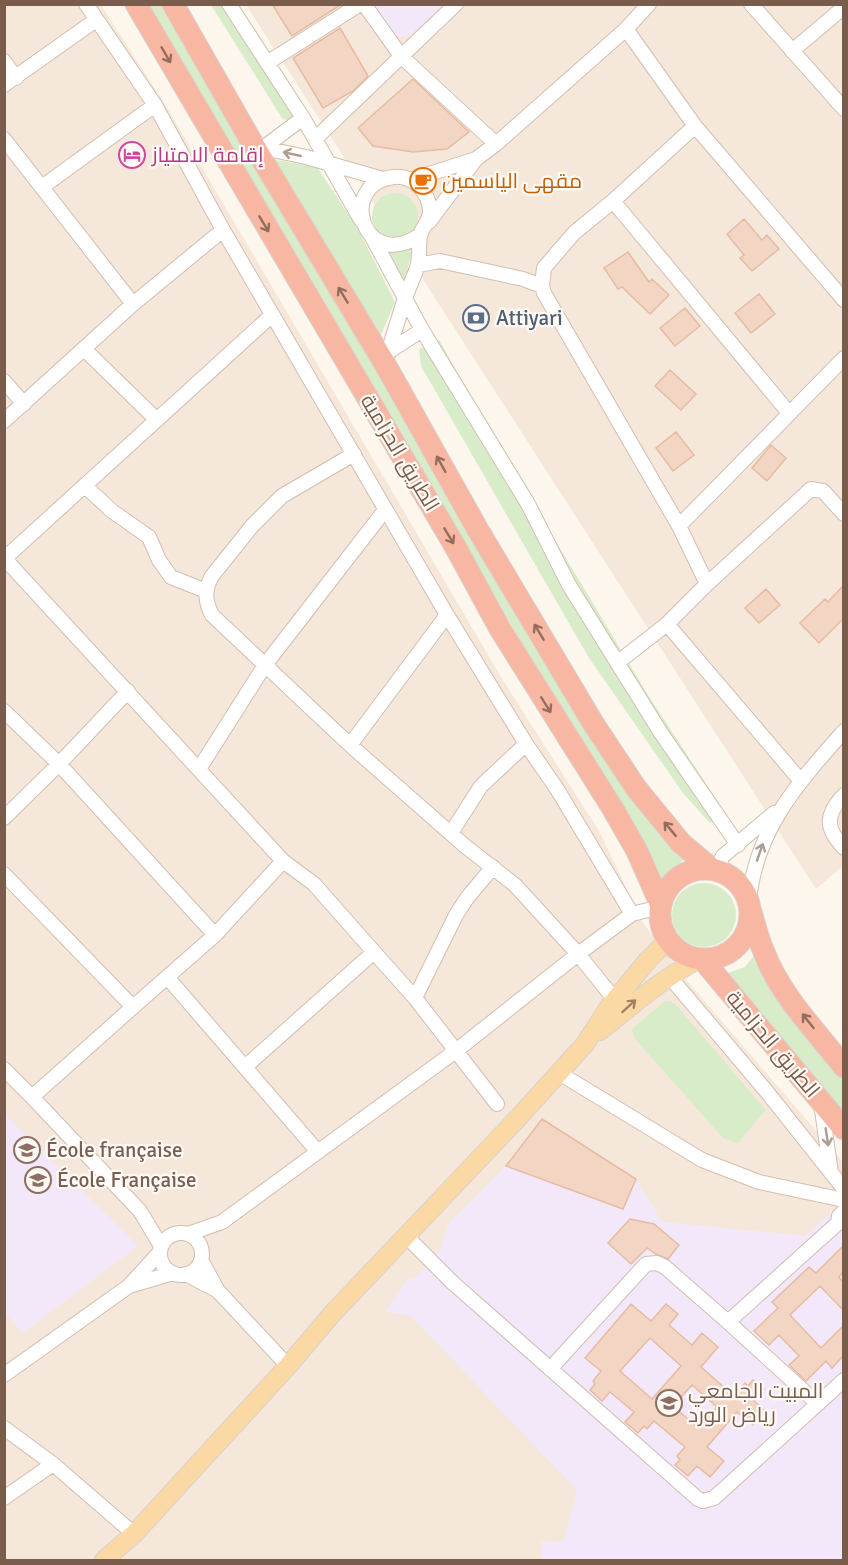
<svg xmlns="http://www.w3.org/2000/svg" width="848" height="1565" viewBox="0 0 848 1565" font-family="Signika,Cairo,sans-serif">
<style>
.residential{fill:#f5e8da}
.education{fill:#f3e8fa}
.green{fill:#d8ecc9}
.building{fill:#f3d5c3;stroke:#e6bba3;stroke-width:1.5;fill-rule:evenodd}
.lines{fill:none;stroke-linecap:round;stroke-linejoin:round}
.minor-casing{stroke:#d1beb0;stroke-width:16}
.major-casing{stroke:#dad1cd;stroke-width:20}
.highway-casing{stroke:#dad1cd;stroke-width:23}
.minor{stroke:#fff;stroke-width:14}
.major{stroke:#fbd9a5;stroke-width:18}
.highway{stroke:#f7b7a3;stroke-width:21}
.oneway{stroke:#936e5e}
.oneway2{stroke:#af9d94}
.oneway3{stroke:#a18267}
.labels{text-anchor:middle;stroke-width:4.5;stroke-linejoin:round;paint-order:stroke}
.hotel-label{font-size:21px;fill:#b23c85;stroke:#fffaf3;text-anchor:start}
.food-label{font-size:21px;fill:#c56008;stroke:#fffaf3;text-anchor:start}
.service-label{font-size:21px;fill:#4e5e75;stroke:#fffaf3;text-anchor:start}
.street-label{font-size:21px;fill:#7a5c4d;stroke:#fffaf3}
.education-label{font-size:21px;fill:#785e54;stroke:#fffaf3;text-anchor:start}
</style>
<rect width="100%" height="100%" fill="#fdf6ec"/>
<path class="residential" d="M5,5H101L166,106L501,677L599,831L643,923L688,982L843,1162V1560H5Z
M246,5H843L844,865L816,889Z"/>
<path class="education" d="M371,5H443L411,35L396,37L389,32Z
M5,1114L138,1246L23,1333L5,1313Z
M506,1166L623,1209L636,1179L662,1222L806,1236L831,1212L843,1218V1560H542L541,1542L564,1541L577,1490L411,1316L385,1311L409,1278H415L440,1250L449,1223Z"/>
<path class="green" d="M148,5H161L610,764L652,825L686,858L659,880L546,687L464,541Z
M211,5H237L306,118L296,124L282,118Z
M276,160L317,167L358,229L395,302L380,337Z
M372 216a23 23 0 1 1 46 0a23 23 0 1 1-46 0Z
M414,240L404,286L385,247Z
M439,340L534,505L648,695L735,828L709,822L683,793L589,658L421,366L419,349Z
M672 915a32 32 0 1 1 64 0a32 32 0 1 1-64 0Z
M756,953L820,1050L843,1078V1112L722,975L745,967Z
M665,1001H670L676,1005L766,1110L738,1143L723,1138L635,1039L632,1031L634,1027Z"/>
<path class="building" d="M272,4H342L292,36Z
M340,28L368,76L353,91L323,108L293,58Z
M413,79L469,132L447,149L413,152L373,146L358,128Z
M744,219L762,240L767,235L779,249L752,271L740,258L744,255L727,234Z
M628,252L649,282L652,279L669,295L650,314L622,287L618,289L604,268Z
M759,294L775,314L751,333L735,313Z
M685,308L700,326L675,346L660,328Z
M670,370L696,394L681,410L655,386Z
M676,432L694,455L673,471L656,448Z
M771,445L786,458L767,481L752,468Z
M843,586V619L819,643L800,623L825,599L828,602Z
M766,589L780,605L759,623L745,608Z
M542,1119L636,1179L623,1209L506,1166Z
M630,1219L654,1224L679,1245L668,1259L656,1254L647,1248L631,1264L608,1243Z
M843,1246V1272L839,1277L843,1282V1310L820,1286L790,1315L821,1348L843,1326V1356L832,1368L826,1361L806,1381L789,1365L799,1356L779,1335L769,1345L754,1331L778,1308L772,1302L809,1267L816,1273Z
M631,1304L651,1321L666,1304L678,1314L669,1325L692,1345L702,1333L718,1347L701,1367L734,1396L745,1383L748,1386L753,1380L764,1389L754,1401L765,1411L753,1425L737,1412L707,1447L724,1461L710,1477L697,1466L688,1476L675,1465L680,1460L677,1456L685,1447L654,1421L647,1429L644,1426L638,1433L625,1422L634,1412L610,1392L602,1401L590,1390L595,1384L593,1381L601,1371L585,1358ZM650,1338L681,1366L652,1399L620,1371ZM692,1385L717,1407L698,1428L673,1406Z"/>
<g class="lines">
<defs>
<path id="minor" d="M86,4L155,105L223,230L447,615L526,744L557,789L632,914
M229,4L303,118L361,220
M364,4L401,56L496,144
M751,4L844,109
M626,29L695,126L844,300
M792,51L844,7
M4,61L16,78
M267,63L360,4
M4,85L96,20
M4,139L133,304
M315,139L456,4
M254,146L306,157L383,179
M263,148L303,118
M410,180L476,159
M42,187L155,105
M613,201L789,413
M429,222L476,159L496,144L626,29L649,4
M371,235L422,330L528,504L569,585L661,733L738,845
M418,265L440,261L523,279L542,286
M84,349L157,420
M388,352L422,330
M385,364C391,342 398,320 405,298C409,287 415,275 418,264C420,255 418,245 420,236C422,227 430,221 430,211C429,192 413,175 394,177C336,183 363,274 420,235
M4,381L24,404
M4,421L133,304L223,230
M354,454L282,496L252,526L212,576C204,590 205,601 212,615L350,745L465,846L515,885L578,954L615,1000
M85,486L112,511L149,537L159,560L171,577L206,591
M679,526L844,358
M4,558L283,861L215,935
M5,558L272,315
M707,584L811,489L823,491L844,514
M667,624L800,780
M617,663L667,624L707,584L679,526L544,293L542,286L544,268L574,233L613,201L695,126
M4,711L59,764L215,935L133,1007
M350,745L447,615
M199,769L265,665L385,510
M844,795C825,815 825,828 844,848
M4,818L59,764L128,691
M451,833L481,786L526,744
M283,861L314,884L374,952L415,998L497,1104
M716,870L723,856L774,813
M4,874L133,1007L32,1097L4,1069
M749,902C755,830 798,783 844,731
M669,976L767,1092L844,1189
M167,977L318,1152
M415,998L456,915L467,898L493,867
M245,1067L374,952
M559,1073L702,1160L759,1182L844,1200
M32,1097L140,1211L161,1246
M821,1103L831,1173
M160 1254a21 21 0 1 1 42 0a21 21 0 1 1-42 0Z
M188,1234L222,1222L457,1050L578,954L632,914L660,907
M407,1237L453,1283L698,1499L703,1501L714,1498L844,1380
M201,1260L218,1291L288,1366
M186,1274L218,1291
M129,1286L173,1273
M550,1369L646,1264L657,1263L665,1267L728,1322
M4,1375L129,1286L160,1252
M817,1403L728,1322L838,1223L839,1216L844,1211
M4,1428L53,1464L134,1534
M4,1498L53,1464"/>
<path id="major" d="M600,1031C634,1004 660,980 699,959
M104,1560L134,1534L288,1366L332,1314L518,1118L585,1044L609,1007L648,960L667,941"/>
<path id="highway" d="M136,4L456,548L500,629L613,809L637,851L660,903
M173,4L254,146L385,364L478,530L593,723L636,788L681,843L712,869
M660 914a45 45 0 1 1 90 0a45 45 0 1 1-90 0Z
M751,912C755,925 758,939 764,952C780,995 816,1031 844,1067
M703,960L844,1129"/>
</defs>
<use href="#minor" class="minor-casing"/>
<use href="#major" class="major-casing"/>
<use href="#highway" class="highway-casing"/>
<use href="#minor" class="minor"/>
<use href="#major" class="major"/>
<use href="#highway" class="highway"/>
</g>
<defs><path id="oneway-shaft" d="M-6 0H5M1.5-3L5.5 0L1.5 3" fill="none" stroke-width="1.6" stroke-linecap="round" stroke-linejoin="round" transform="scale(1.5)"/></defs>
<g class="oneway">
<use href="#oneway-shaft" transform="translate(166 55) rotate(60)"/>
<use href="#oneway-shaft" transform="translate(264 224) rotate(59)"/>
<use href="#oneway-shaft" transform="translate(343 295) rotate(-121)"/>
<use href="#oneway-shaft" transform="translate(441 464) rotate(-119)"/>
<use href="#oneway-shaft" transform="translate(449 536) rotate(59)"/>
<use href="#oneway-shaft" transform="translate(539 632) rotate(-121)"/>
<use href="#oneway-shaft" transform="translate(546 705) rotate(58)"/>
<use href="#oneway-shaft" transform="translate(670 829) rotate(-130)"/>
<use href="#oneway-shaft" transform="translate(808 1021) rotate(-128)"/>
</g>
<g class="oneway2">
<use href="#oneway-shaft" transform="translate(292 154) rotate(-167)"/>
<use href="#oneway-shaft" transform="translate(760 852) rotate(-71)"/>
<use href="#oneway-shaft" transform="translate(827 1137) rotate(81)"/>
</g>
<use class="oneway3" href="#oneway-shaft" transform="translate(629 1006) rotate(-42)"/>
<defs>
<symbol id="hotel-ring" viewBox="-11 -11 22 22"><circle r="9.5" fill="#fffaf3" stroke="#d1479c" stroke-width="1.5"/><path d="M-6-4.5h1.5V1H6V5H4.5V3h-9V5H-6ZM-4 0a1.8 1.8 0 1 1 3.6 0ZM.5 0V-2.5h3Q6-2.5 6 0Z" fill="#d1479c"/></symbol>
<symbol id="cafe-ring" viewBox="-11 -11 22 22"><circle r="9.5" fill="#fffaf3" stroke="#e8710a" stroke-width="1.5"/><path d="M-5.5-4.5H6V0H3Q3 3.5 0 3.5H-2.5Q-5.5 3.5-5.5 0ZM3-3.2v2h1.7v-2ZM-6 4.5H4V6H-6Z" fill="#e8710a"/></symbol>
<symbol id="bank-ring" viewBox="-11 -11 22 22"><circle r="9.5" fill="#fffaf3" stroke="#5c6f8a" stroke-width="1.5"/><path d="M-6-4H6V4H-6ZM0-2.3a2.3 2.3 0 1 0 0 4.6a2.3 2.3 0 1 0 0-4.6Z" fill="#5c6f8a"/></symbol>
<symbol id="school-ring" viewBox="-11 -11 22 22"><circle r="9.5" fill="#fffaf3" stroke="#8d6e63" stroke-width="1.5"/><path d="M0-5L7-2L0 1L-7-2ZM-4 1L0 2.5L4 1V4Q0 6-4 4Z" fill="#8d6e63"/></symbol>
<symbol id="university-ring" viewBox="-11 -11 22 22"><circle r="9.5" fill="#fffaf3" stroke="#8d6e63" stroke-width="1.5"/><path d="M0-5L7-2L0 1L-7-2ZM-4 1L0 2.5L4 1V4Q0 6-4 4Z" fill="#8d6e63"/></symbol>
</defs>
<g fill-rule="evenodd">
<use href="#hotel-ring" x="117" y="140" width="30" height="30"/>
<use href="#cafe-ring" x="408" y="166" width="30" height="30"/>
<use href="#bank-ring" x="461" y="303" width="30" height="30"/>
<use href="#school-ring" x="12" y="1135" width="30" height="30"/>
<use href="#school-ring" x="23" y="1165" width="30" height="30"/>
<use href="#university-ring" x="654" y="1388" width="30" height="30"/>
</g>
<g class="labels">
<g class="hotel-label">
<text x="152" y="162">إقامة الامتياز</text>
</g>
<g class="food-label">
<text x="442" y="188">مقهى الياسمين</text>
</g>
<g class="service-label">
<text x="496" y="325">Attiyari</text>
</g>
<g class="street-label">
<text transform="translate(400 453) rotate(59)" y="7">الطريق الحزامية</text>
<text transform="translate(773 1044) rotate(50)" y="7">الطريق الحزامية</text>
</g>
<g class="education-label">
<text x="46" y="1157">École française</text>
<text x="57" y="1187">École Française</text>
<text x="688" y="1398">المبيت الجامعي<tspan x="688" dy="24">رياض الورد</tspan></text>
</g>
</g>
<rect width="848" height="1565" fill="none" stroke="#7a5c4d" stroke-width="12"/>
</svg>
